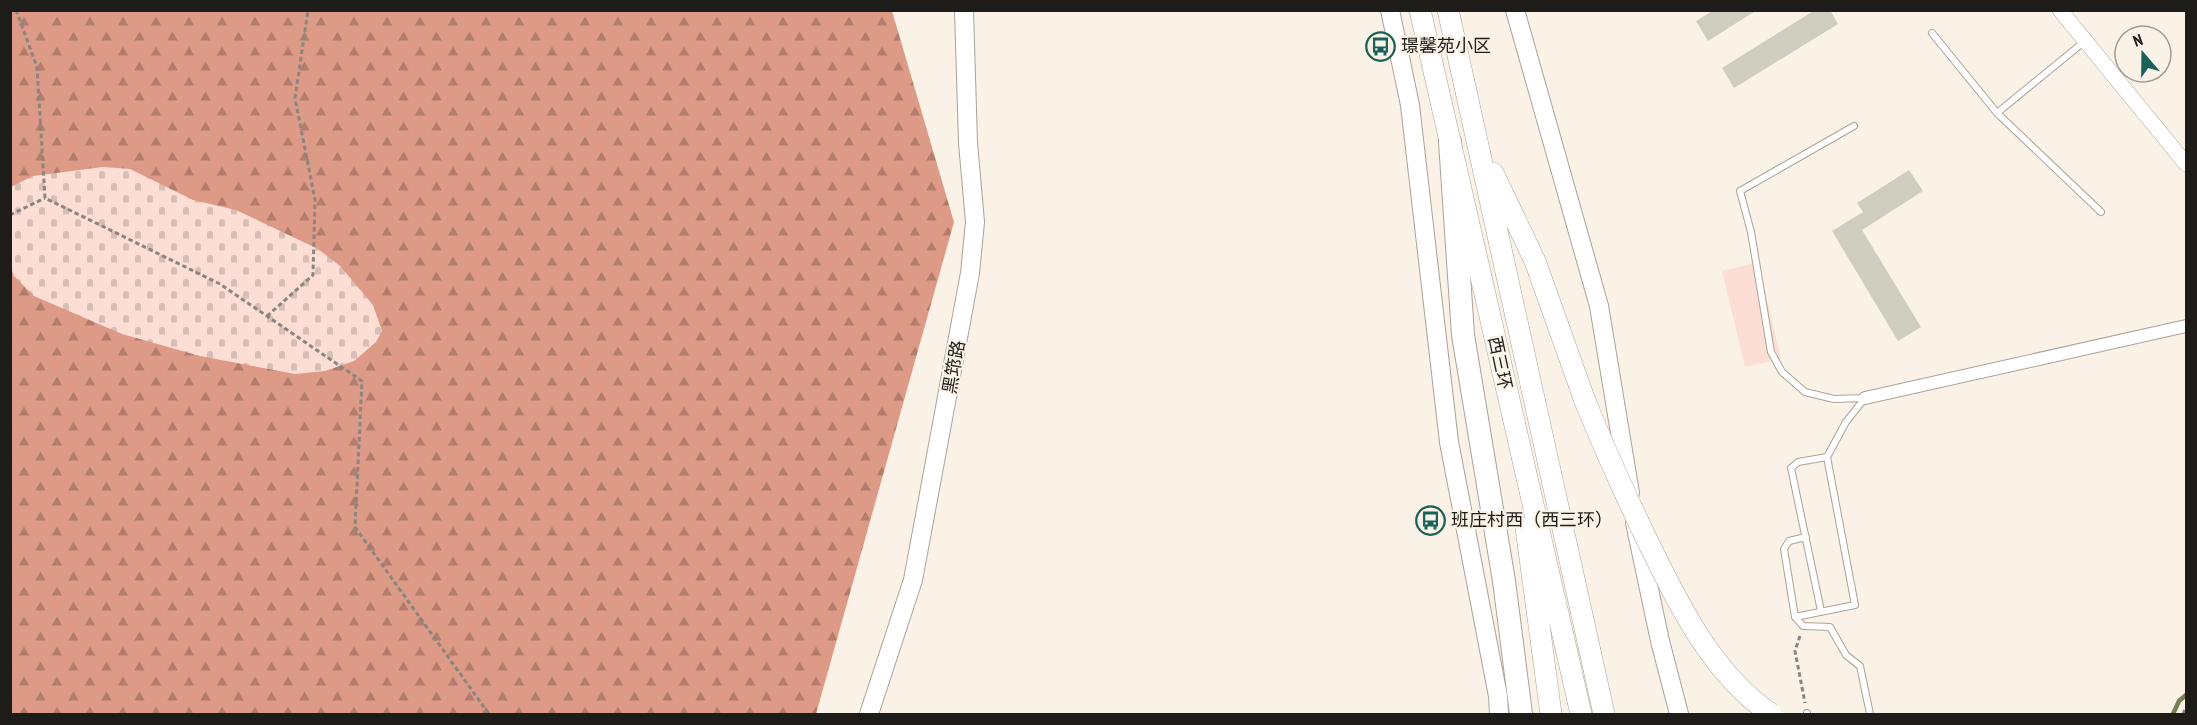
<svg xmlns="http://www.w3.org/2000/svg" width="2197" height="725" viewBox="0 0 2197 725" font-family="'PT Sans Narrow','Noto Sans SC',sans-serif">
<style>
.green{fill:#fdded5}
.forest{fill:url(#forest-firs)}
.cemetery{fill:url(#cemetery-stones)}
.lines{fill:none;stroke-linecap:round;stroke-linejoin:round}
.stream{stroke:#767f54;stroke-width:4.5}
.building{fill:#cfcdc0}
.service-casing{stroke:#aaa398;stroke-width:8}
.minor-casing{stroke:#aaa398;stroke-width:14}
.tertiary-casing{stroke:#aaa398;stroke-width:16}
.secondary-casing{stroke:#aaa398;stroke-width:20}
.trunk-casing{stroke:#aaa398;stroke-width:22}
.motorway-casing{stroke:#aaa398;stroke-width:24}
.path{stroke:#8a857e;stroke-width:3;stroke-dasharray:4.5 3;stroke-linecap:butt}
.service{stroke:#fff;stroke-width:6}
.minor{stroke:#fff;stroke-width:12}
.tertiary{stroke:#fff;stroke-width:15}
.secondary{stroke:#fff;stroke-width:18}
.trunk{stroke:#fff;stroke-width:21}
.motorway{stroke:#fff;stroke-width:22}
.trunk-bridge-casing{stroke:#aaa398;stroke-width:22;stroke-linecap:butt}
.trunk-bridge{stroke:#fff;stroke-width:21}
.labels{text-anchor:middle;stroke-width:4.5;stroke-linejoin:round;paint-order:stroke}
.poi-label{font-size:18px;fill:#1e1c18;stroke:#faf2e7;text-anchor:start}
.street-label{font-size:18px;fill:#1e1c18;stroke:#faf2e7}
</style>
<defs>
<pattern id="forest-firs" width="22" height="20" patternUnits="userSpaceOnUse" patternTransform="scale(1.5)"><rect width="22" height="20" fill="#dd9a86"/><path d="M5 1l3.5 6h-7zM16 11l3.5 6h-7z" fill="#b37d6d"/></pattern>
<pattern id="cemetery-stones" width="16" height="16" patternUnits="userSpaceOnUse" patternTransform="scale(1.5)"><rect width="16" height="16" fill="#fdded5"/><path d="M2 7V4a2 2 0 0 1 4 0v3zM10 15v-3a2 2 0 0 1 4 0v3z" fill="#d8beb6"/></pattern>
</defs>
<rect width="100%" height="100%" fill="#faf2e7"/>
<path class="green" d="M1758,262L1781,359L1745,367L1722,271Z"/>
<path class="forest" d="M10,11H892L954,222L816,714H11Z"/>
<path class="cemetery" d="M103,167L130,169L193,200L236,210L318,249L340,266L373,305L382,331L376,342L354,361L325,371L295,374L200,356L122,334L34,296L14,276L11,268V187L33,176Z"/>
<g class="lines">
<path class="stream" d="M2173,714L2179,701L2186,695"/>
</g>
<path class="building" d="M1714,10H1757L1708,41L1696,21Z
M1815,10H1830L1838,24L1734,88L1722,68Z
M1909,170L1923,191L1862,230L1921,327L1898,341L1832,231L1863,212L1857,203Z"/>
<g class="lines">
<defs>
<path id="service" d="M1932,33L1997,113L2101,212
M1997,113L2085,41
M1854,126L1740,191L1751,232L1771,352L1782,372L1805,392L1834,399L1865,398
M1806,537L1789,541L1784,549L1795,617L1803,626L1830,627L1846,655L1860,666L1870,714
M1821,611L1791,468L1798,462L1827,457
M1795,617L1855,605L1827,457L1846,422L1865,398
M1807,714V713"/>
<path id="minor" d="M1865,398L2186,326"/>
<path id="tertiary" d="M2060,10L2186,164"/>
<path id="secondary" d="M1390,10L1410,105L1449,442L1498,696L1499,714
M1515,10L1599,306L1630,493
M1635,523L1660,641L1679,714
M869,714L913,580L970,273L975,222L968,143L964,10"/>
<path id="trunk" d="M1420,10L1581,714
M1448,10L1604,714
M1493,173L1535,261L1585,401
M1526,528L1551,714"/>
<path id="motorway" d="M1450,142L1463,335L1504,581L1521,714"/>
</defs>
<use href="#service" class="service-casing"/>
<use href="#minor" class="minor-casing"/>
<use href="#tertiary" class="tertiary-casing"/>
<use href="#secondary" class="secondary-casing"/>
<use href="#trunk" class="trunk-casing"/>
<use href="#motorway" class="motorway-casing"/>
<path class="path" d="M16,10L37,67L45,198L220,284L362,381L355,527L489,714
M10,215L45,198
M267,316L313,275L315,200L295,98L308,10
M1800,636L1795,651L1805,703
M2183,714L2186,707"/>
<use href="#service" class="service"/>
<use href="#minor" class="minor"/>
<use href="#tertiary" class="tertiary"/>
<use href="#secondary" class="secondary"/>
<use href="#trunk" class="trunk"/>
<use href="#motorway" class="motorway"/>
<defs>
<path id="trunk-bridge" d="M1585,401C1604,448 1625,494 1647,540C1678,603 1711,673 1771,714"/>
</defs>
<use href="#trunk-bridge" class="trunk-bridge-casing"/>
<use href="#trunk-bridge" class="trunk-bridge"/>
</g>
<defs>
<symbol id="bus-ring" viewBox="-11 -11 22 22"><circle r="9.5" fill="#faf2e7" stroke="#186259" stroke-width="1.5"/><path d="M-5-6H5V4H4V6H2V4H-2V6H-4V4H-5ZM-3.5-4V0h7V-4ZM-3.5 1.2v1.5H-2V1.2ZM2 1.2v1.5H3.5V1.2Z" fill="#186259"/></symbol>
</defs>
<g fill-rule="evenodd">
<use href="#bus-ring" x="1364" y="30" width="33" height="33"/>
<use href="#bus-ring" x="1414" y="504" width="33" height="33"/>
</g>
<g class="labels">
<g class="poi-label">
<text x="1401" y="52">璟馨苑小区</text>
<text x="1451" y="526">班庄村西（西三环）</text>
</g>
<g class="street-label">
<text transform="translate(1500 363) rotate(78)" y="6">西三环</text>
<text transform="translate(954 367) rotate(-80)" y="6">黑筇路</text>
</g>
</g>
<rect width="2197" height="725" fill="none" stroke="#1e1c18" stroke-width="24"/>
<g transform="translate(2143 54) rotate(340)"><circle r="28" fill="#faf2e7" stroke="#a29c94" stroke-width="1.5"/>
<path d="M0-4.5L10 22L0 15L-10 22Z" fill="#186259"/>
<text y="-9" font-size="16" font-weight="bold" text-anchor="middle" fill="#1e1c18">N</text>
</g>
</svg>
